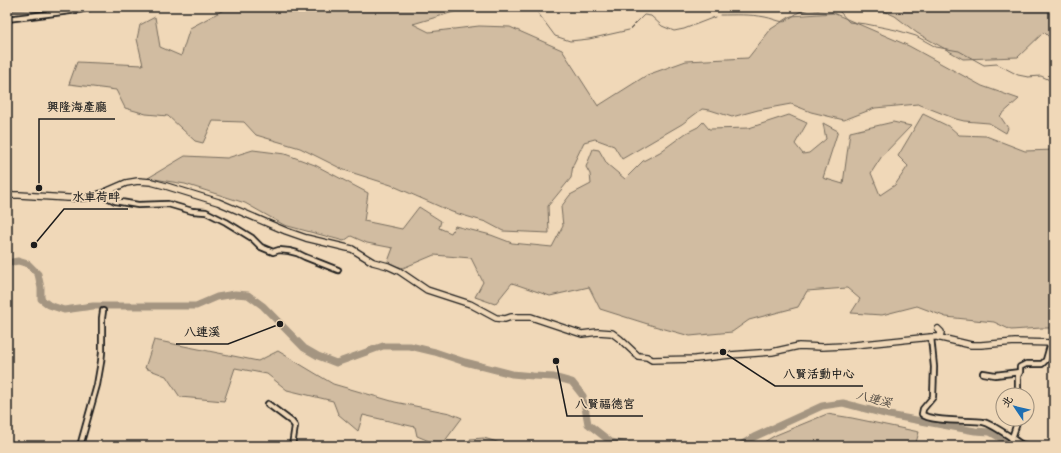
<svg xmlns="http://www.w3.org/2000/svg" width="1061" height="453" viewBox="0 0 1061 453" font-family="Pangolin,'LXGW WenKai TC',sans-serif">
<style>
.green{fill:#d1bca1;stroke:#766c5e}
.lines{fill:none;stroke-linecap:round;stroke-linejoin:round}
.stream{stroke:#6e6559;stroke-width:1}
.river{stroke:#a49581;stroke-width:7}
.minor-casing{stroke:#1c1c1c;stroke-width:8}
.tertiary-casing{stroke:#1c1c1c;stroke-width:8}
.minor{stroke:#f0d8b8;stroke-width:4.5}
.tertiary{stroke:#f0d8b8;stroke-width:5.5}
.labels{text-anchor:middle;stroke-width:3.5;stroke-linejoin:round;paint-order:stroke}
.water-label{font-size:12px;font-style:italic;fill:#4c463f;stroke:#f0d8b8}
.leader{fill:none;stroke:#1c1c1c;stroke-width:1.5}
.callout-dot{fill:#1c1c1c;stroke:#f0d8b8;stroke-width:1.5}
.callout-label{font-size:12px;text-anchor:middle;font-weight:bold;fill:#1c1c1c;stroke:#f0d8b8;stroke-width:3.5;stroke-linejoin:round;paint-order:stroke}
</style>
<rect width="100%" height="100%" fill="#f0d8b8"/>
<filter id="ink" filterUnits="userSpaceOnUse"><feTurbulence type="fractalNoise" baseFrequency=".025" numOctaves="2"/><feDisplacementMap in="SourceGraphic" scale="8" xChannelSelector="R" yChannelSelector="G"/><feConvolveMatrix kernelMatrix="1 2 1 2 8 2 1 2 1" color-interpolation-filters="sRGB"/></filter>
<g filter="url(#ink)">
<path class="green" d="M229,7H451L457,11L413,24L429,32L479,26L510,27L562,50L598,106L647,75L686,61L748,58L771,29L791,16L833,13L909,46L982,86L1019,99L1000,116L1008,128L1006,133L989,123L964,121L956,119L918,104L875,108L844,120L811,112L791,104L758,110L732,117L710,110L702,109L682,124L622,159L614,146L595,139L584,142L573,165L571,178L548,206L549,233L503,231L486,222L452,212L391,185L344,170L300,148L256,135L244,122L213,121L203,143L195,141L168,116L146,114L125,108L116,90L69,84L77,62L143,65L137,39L140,25L155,17L160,47L181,56L190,28Z
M875,7H1054V42L1044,32L1018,57L963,59L917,33L895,16Z
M923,114L950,127L959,135L986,136L1025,151L1054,150V328H1041L1011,330L994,322L946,317L917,306L882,315L851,313L860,299L847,288L807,291L798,307L749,320L732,332L690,336L654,326L600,309L589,287L550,296L512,283L495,304L475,297L483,282L471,258L434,255L403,268L387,264L393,248L367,243L351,236L344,241L284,225L245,203L185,184L148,178L185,156L227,158L253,150L285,154L315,165L368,193L364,221L402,229L419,207L441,221L439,228L451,233L455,226L491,235L512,243L552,247L563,226L561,207L570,195L591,184L590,174L586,167L593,149L599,150L607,164L625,179L643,161L660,152L686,133L698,127L703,122L709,129L749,128L789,115L807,123L795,144L803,154L809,153L826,139L823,123L838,131L823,178L843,184L850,132L893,122L911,126L882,156L871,173L880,195L895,185L908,166L898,156Z
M154,340L258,361L278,351L333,384L395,402L450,413L462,418L441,446L417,436L415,427L363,415L358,431L338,414L333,401L287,390L267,374L235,368L224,401L180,397L166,376L145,368Z
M827,414L852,418L919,432L915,446H757L776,435Z
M484,438L510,446H484L471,443L470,439Z"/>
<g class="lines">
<path class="stream" d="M483,7L487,8H490
M530,7L535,9L555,36L570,41L589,39L629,30L644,15L651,16L662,26L674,31L684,29L715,17
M832,7L840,12L849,22L866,24L896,30L916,36L936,47L959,51L984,65L997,64L1018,75L1028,77L1041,76L1054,82
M720,15C735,15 750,14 765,17C771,18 777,21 784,22L799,12L809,9L818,10L831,7"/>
<path class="river" d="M7,8L35,7
M7,263L18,261L28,264L38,274L41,288V299L49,305L64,310L93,306H196L217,297L235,294L248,295L263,306L304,348L318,356L336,363L383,346H410L435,352L465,362L512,374L533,376L554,377L572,382L583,396
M584,402L588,424L611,442L633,446
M739,446L754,437L822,406L843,403L889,415L975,431L990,432L1009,443
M1014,446H1015"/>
<defs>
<path id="minor" d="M7,19L78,10L91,7
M100,194L115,201L138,205L168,204L192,211L206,212L226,222L252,238L261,247L273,252L279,250L289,251L297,253L305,257L338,270
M931,337L934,367L933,397L923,409L922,414C929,422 971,420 983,422C991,423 1013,439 1021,444L1027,446
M983,373L995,375L1020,372
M1018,395V376L1020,372V367L1026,364H1042L1046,360L1051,343
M268,404L292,422L295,426L292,446
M80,446L97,385L101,362L102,352V318L103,311
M1011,446L1012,438L1017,423V419"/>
<path id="tertiary" d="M7,195H19L68,198H82L96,196L126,183L138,181L151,182L166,186L218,202L286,231L306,238L352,249L373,262L388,266L399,271L427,290L470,304L496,318L505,319L511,317H531L582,334L598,332L612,333L620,339L638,356L647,357L652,360L695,359L730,355L772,352L799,346L822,347L845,346L931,337H937L971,345H981L1015,342L1054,343
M938,329L941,332L940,338"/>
</defs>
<use href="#minor" class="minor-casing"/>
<use href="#tertiary" class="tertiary-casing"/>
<use href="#minor" class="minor"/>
<use href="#tertiary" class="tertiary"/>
</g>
</g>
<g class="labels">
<g class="water-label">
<text transform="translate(874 399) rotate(14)" y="4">八連溪</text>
</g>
</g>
<path class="leader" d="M39 188L39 119H115M34 245L64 209H128M280 324L228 344H176M723 352L775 386H863M556 361L567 416H643"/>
<g class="callout-dot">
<circle cx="39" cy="188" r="4"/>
<circle cx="34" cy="245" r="4"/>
<circle cx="280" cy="324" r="4"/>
<circle cx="723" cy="352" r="4"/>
<circle cx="556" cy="361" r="4"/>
</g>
<g class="callout-label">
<text x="77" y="111">興隆海產廳</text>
<text x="96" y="201">水車荷畔</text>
<text x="202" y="336">八連溪</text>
<text x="819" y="378">八賢活動中心</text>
<text x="605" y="408">八賢福德宮</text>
</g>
<rect width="1061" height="453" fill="none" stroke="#f0d8b8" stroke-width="24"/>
<rect x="12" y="12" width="1037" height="429" fill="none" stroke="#1c1c1c" stroke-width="1.5" filter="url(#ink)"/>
<g transform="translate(1015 407) rotate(305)"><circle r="19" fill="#f0d8b8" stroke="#9b8d7a"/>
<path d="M0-3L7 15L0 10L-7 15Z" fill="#1f6fb2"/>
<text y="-6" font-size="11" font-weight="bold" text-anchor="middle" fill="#1c1c1c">北</text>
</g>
</svg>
